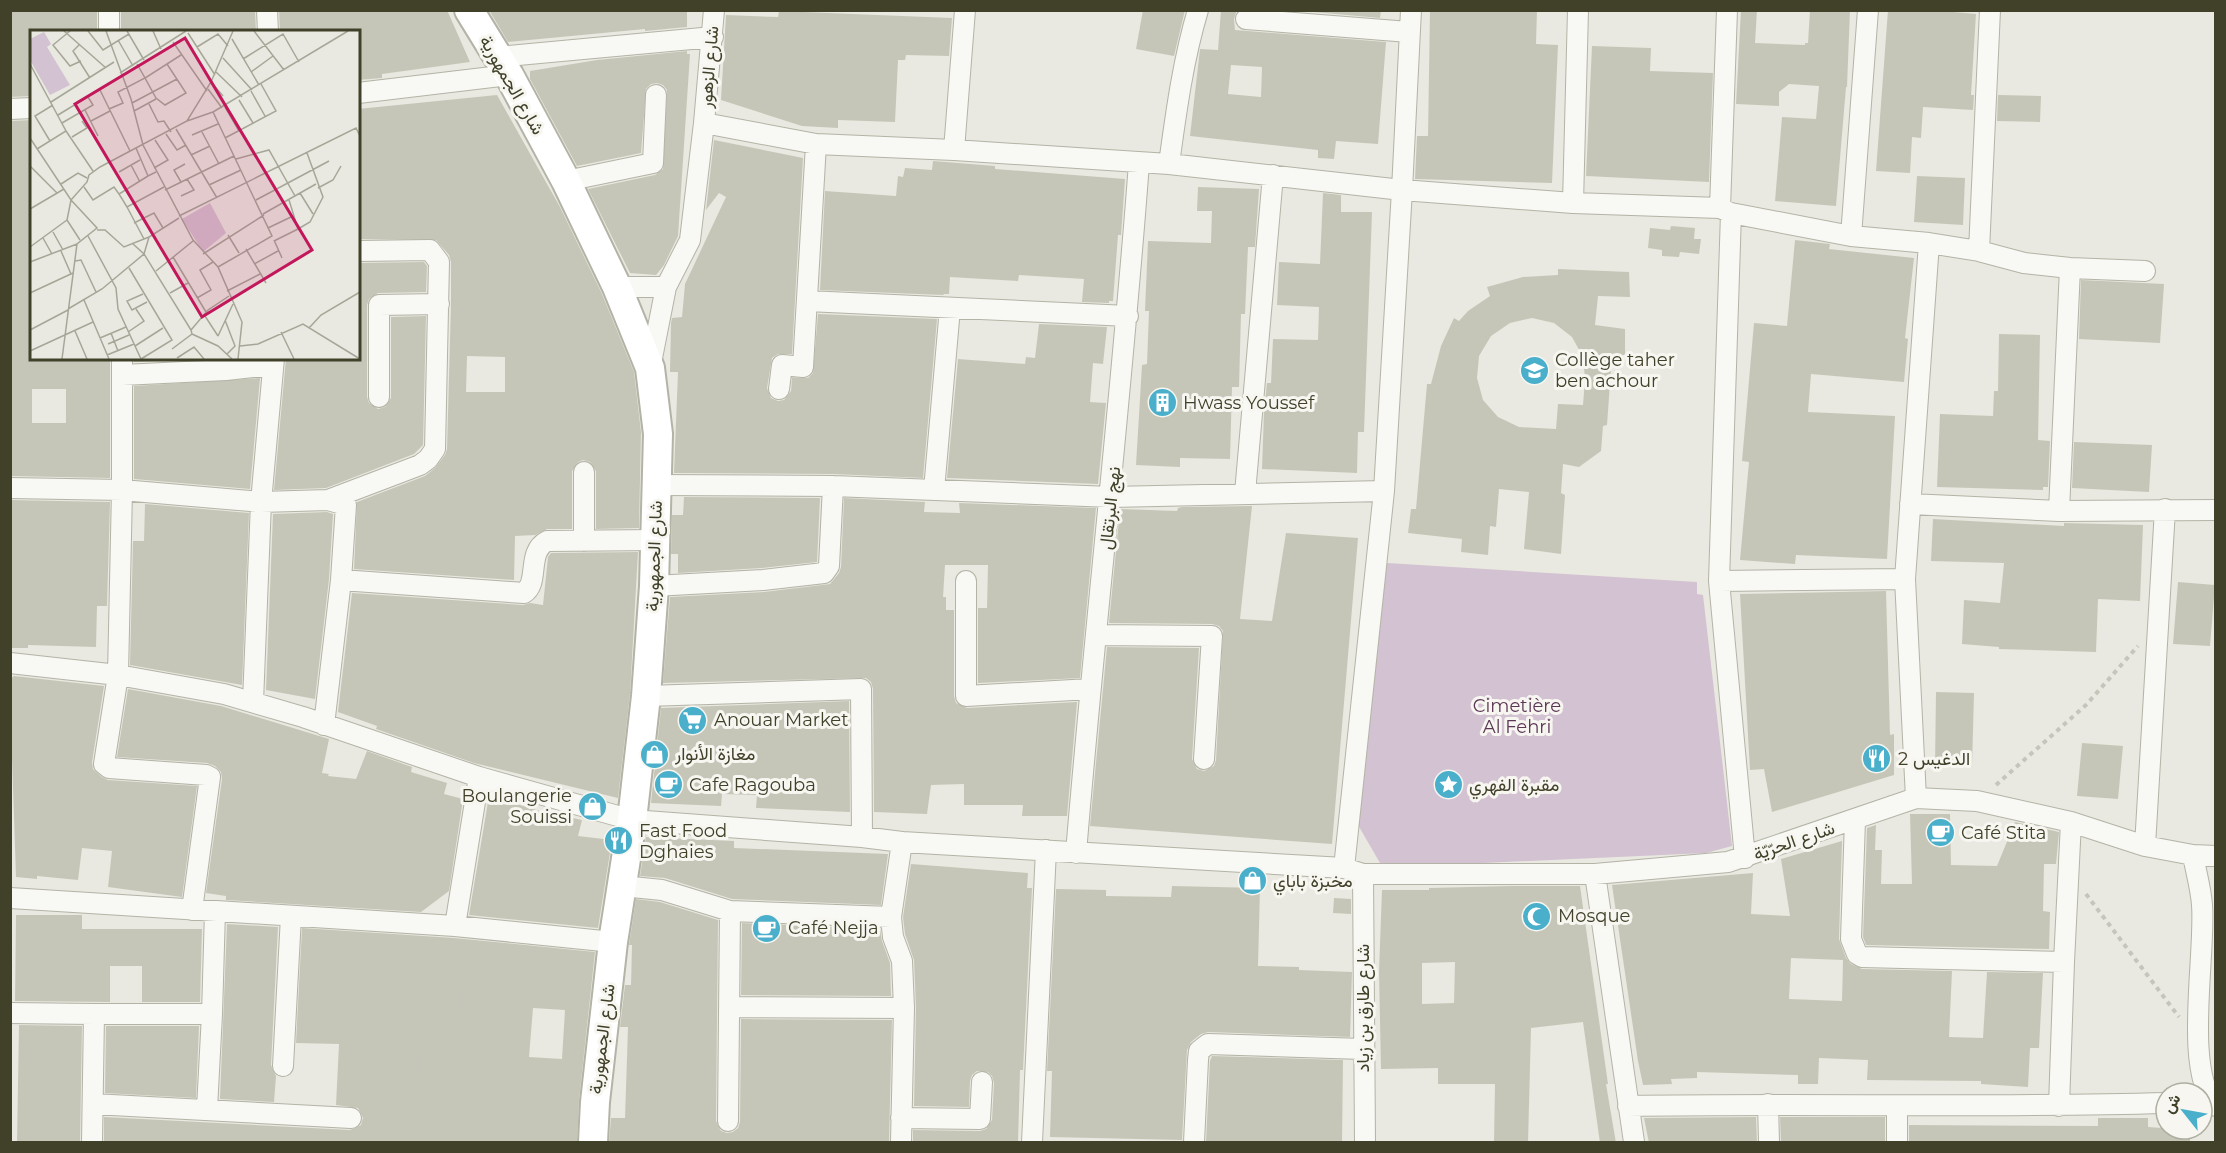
<svg xmlns="http://www.w3.org/2000/svg" width="2226" height="1153" viewBox="0 0 2226 1153" font-family="Montserrat,Vazirmatn,sans-serif">
<style>
.green{fill:#d3c2d1}
.building{fill:#c6c6b8;fill-rule:evenodd}
.lines{fill:none;stroke-linecap:round;stroke-linejoin:round}
.street-casing{stroke:#b3b3a6;stroke-width:22}
.secondary-casing{stroke:#b3b3a6;stroke-width:32}
.path{stroke:#c5c5bb;stroke-width:4;stroke-dasharray:4.5 4.5;stroke-linecap:butt}
.street{stroke:#f8f8f4;stroke-width:20}
.secondary{stroke:#fff;stroke-width:28}
.labels{text-anchor:middle;stroke-width:6;stroke-linejoin:round;paint-order:stroke}
.street-label{font-size:18px;fill:#41412a;stroke:#f7f6f1}
.poi-label{font-size:18px;fill:#41412a;stroke:#f7f6f1;text-anchor:start}
.park-label{font-size:18px;fill:#5c3755;stroke:#f7f6f1}
.inset-road{fill:none;stroke:#a6a698;stroke-width:1.5}
.view{fill:#c2185b;fill-opacity:0.15;stroke:#c2185b;stroke-width:3}
.inset-edge{fill:none;stroke:#41412a;stroke-width:3}
</style>
<rect width="100%" height="100%" fill="#e9e9e1"/>
<path class="green" d="M1387,563L1697,582V594L1703,595L1732,846L1706,853L1395,867L1380,863L1358,825Z"/>
<path class="building" d="M10,10H97V32H32V96L10,97Z
M121,10H255L256,32H121Z
M279,10H447L470,62L382,74V78L358,80V32H280Z
M489,10H687V27L645,31V29L508,42Z
M1143,10H1185L1174,56L1136,49Z
M1221,10H1237L1234,19L1235,30L1386,42L1378,144L1336,141L1334,159L1318,158V150L1190,136L1200,49L1218,50ZM1231,65L1262,67L1261,97L1228,94Z
M1313,10H1381L1380,18L1313,12Z
M1430,10H1537L1536,44L1558,45L1552,183L1415,179L1417,136H1428Z
M1741,10H1757L1755,43L1805,45V43H1808L1810,10H1850L1847,87H1846L1836,206L1775,201L1782,117L1816,119L1819,86L1789,84L1779,92V106L1736,104Z
M1888,10H1930L1976,14L1971,95H1974L1973,110L1923,107L1921,138L1912,137L1910,173L1876,171Z
M779,11L952,18L949,56L906,55L905,60H898L895,122L838,120V128L802,126L721,100L726,15L778,17Z
M1592,46L1651,48L1650,71L1713,73L1709,182L1586,176Z
M687,51V54H690L678,236L664,265L656,275L630,273L588,189L655,175L663,169L667,90L663,85L657,83L651,84L646,89L641,153L577,166L530,79V71L597,60Z
M497,95L560,207L602,294L634,372L641,432L639,528L596,529V471L590,462L583,460L578,462L572,471V529H547L535,535L515,536L514,580L354,569L357,502L425,476L435,468L445,455L447,449L451,304V262L449,255L436,240L358,239V109ZM467,356L505,357V392H466Z
M1998,95L2041,96L2040,122L1997,121Z
M32,120V358H110V478L10,476V121ZM32,389H66V423H32Z
M714,140L803,158L792,354H778L772,358L767,388L771,398L778,401L784,400L791,391L792,378H808L813,373L818,314L937,319L923,478L833,474L674,473L678,372H670L671,323L672,318L682,317L685,284L726,197L719,193L706,210Z
M933,161L995,166V169L1125,179L1121,235H1118L1113,301H1109V303L1082,302L1084,279L1019,275L1018,281L950,277L949,294H944L943,295L820,290L825,191L896,196L898,176L903,177L905,168L932,170Z
M1917,176L1965,178L1963,225L1914,222Z
M1198,187L1259,189L1255,247H1248L1245,314H1241L1239,387H1232L1230,459L1180,458V467L1136,465L1142,365L1147,364L1149,311H1145L1148,241L1211,243L1212,211H1197Z
M1323,193L1341,195V212H1372L1364,432H1358L1357,473L1262,469L1264,412L1267,383H1271L1273,339L1318,340L1319,307L1277,305L1279,262L1320,264Z
M1671,226L1695,228L1694,239H1701L1699,254L1680,252L1679,257L1662,256V250L1648,248L1650,228L1670,230Z
M1795,240L1830,244L1829,249L1914,258L1905,338L1908,339L1904,382L1811,374L1808,412L1895,416L1887,559L1796,555L1795,564L1740,560L1749,462L1742,461L1754,323L1787,326Z
M424,262L427,266L426,292L378,293L369,299L367,305V397L369,403L378,409L385,407L391,398V317L426,316L423,445L414,454L326,488L274,490L286,358H358V263Z
M1558,269L1629,272L1630,297L1598,296L1595,325L1625,329V355H1612L1607,425L1603,426L1601,451L1579,467L1563,464L1561,493L1565,495L1561,554L1524,549L1529,492L1499,489L1496,527L1490,526L1488,555L1461,552L1462,539L1408,533L1411,509H1416L1427,384H1431L1441,346L1454,318L1459,321L1468,311L1490,296L1487,287L1523,277L1558,275ZM1532,318L1554,323L1572,337L1583,357L1585,379L1583,405L1558,404L1556,429L1519,427L1498,417L1483,400L1477,378L1479,356L1491,336L1510,323Z
M2081,280L2164,284L2160,343L2079,339Z
M1039,324L1107,327L1103,364L1093,363L1090,402L1106,403L1098,484L947,478L958,359L1025,364L1026,357L1035,358Z
M1999,334L2040,335L2038,440L2050,441L2048,487H2043V490L1937,487L1940,414L1993,416L1994,391H1998Z
M134,358H215L134,362Z
M260,378L250,489L134,479V386Z
M2074,442L2152,445L2149,492L2072,488Z
M684,497L820,498L817,562L762,568L678,573V554H671L672,515H683Z
M844,498L925,502L924,512L960,513L959,503L1096,508L1080,678L978,683V608H987L988,565H945L943,597H946V610H954V696L956,703L967,708L1077,702L1067,816H1022L1023,805H964V784L931,785L927,814L874,812L873,689L871,682L866,678L663,683L670,597L764,592L830,584L839,573L841,567Z
M10,500L110,502L107,606H97L96,647L28,645V648H10Z
M145,504L249,513L242,685L130,665L133,541H144Z
M1252,506L1240,619L1272,621L1286,533L1358,538L1332,844L1090,826L1107,647L1199,648L1192,759L1197,769L1204,771L1214,766L1216,760L1223,631L1219,626L1212,624L1109,623L1120,509L1177,511L1178,508L1182,507Z
M327,512L333,514L329,579L315,699L266,690L273,514Z
M1933,519L2064,526V523L2143,525L2140,601L2098,599L2096,652L1999,649V647L1962,644L1964,600L2000,603L2004,563L1931,561Z
M638,552L630,694L618,798L474,763L376,729L377,726L338,712L352,593L523,605L530,603L543,605L548,557L551,553Z
M2178,582L2215,585L2210,646L2173,644Z
M1886,591L1890,735L1894,734V775L1772,812L1764,769L1750,770L1740,594Z
M14,676L104,686L92,762L93,769L102,777L108,780L197,786L182,897L108,887L112,851L82,848L78,880L37,876V879L16,877L10,698V679Z
M128,689L221,706L329,739L322,773L329,774L328,776L356,779L367,751L412,767L411,772L447,783L444,794L463,799L449,891L421,912L226,900V896L206,893L222,779L221,772L215,766L207,763L117,757Z
M1936,692L1974,693L1972,767L1935,766Z
M849,701L850,812L756,808L757,795L722,794L721,806L651,803L661,708Z
M2082,743L2123,746L2118,799L2077,796Z
M489,796L540,811L582,820L578,836L612,840L598,928L469,915Z
M1910,814H1950L1951,865L1997,866L2015,822L2059,832L2056,864H2044L2043,911L2050,912L2049,949L1866,945L1863,937L1867,828L1876,825L1875,850H1882L1881,884H1912Z
M646,837L734,841V848L888,854L881,905L732,899L665,878L640,876Z
M1842,841L1839,939L1846,958L1851,964L1862,969L1952,971L1949,1037L1983,1038L1987,972L2043,973L2039,1048H2030L2028,1087L1981,1084V1081L1867,1080L1868,1060L1819,1058L1818,1084H1798V1075L1697,1072V1078L1671,1079L1672,1084L1643,1085L1638,1061L1612,885L1753,873L1751,914L1790,916L1781,859ZM1791,958L1843,960L1842,1001L1789,999Z
M911,864L1028,873L1027,888H1032L1023,1070H1020L1018,1143H913V1130L980,1131L986,1129L992,1120L994,1083L992,1076L988,1072L977,1071L972,1075L970,1081L969,1107L914,1106L916,1008L914,960L905,934L903,917Z
M1172,886L1260,888L1258,966L1299,967V970L1352,972L1350,1037L1208,1032L1201,1034L1191,1042L1187,1050L1182,1140L1050,1137L1052,1071H1047L1056,889L1106,890V896L1171,897Z
M1511,886H1580L1608,1084H1606L1616,1143H1600L1583,1022L1531,1028L1528,1143H1494L1495,1084H1438V1068L1381,1069L1379,972L1382,890H1429V888ZM1455,962L1454,1003L1422,1004V963Z
M1334,898L1351,899V914L1333,913Z
M636,899L660,902L718,920L716,1121L721,1131L727,1133L733,1132L738,1128L740,1122L741,1019L892,1020L889,1143H609L611,1118H625L628,1027H620L625,985H631L632,945H629Z
M16,915H82V929H202L200,1002H142V966H110V1002L15,1001Z
M742,923L880,929L882,941L890,963L891,996L741,995Z
M227,924L278,927L271,1065L276,1076L274,1102L220,1099Z
M302,928L454,938L595,952L579,1100L577,1143H104V1117L350,1130L361,1125L363,1118L358,1108L336,1105L339,1044L296,1043ZM533,1008L565,1010L562,1059L529,1057Z
M19,1025L82,1026L80,1143H17Z
M106,1026H199L196,1098L105,1093Z
M1212,1056L1343,1060L1342,1143L1206,1141L1210,1061Z
M1756,1117L1757,1143H1649L1644,1118Z
M1780,1117H1885V1143H1781Z
M2098,1118H2148V1127L2190,1130V1143H1909V1125L2098,1126Z"/>
<g class="lines">
<defs>
<path id="street" d="M267,10L268,32
M1246,19L1409,32
M109,32V10
M497,57L713,37
M358,93L509,75
M10,109L32,108
M704,123L714,10
M954,150L965,10
M1169,164C1176,113 1183,60 1198,10
M566,181L653,163L656,95
M1573,203L1578,10
M1720,208L1727,10
M1731,213L1719,581L1745,858
M1851,236L1868,10
M1929,243L1979,251L2024,263L2070,268L2145,271
M1979,251L1990,10
M617,287H666
M807,301L1128,316
M122,358V490L261,502L328,500L346,505L341,580L324,725
M650,368L666,287L690,240L704,123L816,144L954,150L1169,164L1402,190L1573,203L1720,208L1731,213L1851,236L1929,243L1905,579L1916,798
M122,375L226,370L273,365
M779,389L782,365L803,367L816,144
M379,397V305L439,304
M656,485L833,486L1111,497L1384,491
M10,488L122,490L118,675L104,764L109,768L206,775L210,777L192,910
M934,490L950,308
M1245,493L1273,175
M328,500L420,465L428,459L435,449L439,262L430,250L358,251
M1910,504L2059,511L2216,510
M2059,511L2070,268
M584,541V472
M341,580L524,593C540,583 526,552 547,541L655,540
M966,581V696L1090,689
M1719,581L1905,579
M654,586L763,580L824,573L829,566L833,486
M1096,635L1212,636L1204,759
M10,663L118,675L224,694L303,717L479,777L632,820L862,837L902,842L1344,868L1363,874H1595L1728,862L1916,798L1977,801L2071,822L2145,846L2193,855L2216,856
M646,696L861,689L862,837
M253,702L261,502L274,358
M1855,820L1851,939L1857,954L1862,957L2064,962L2059,1106
M2145,846L2165,509
M1076,853C1095,623 1122,393 1139,163
M2193,855C2196,872 2201,889 2202,905C2206,954 2183,1071 2216,1106
M1344,868L1384,491L1402,190L1411,10
M1363,874L1365,1142
M1595,874L1634,1142
M622,886L662,890L730,911L891,917L902,842
M10,898L455,926L613,942
M891,917L893,937L902,961L904,1008L901,1142
M455,926L479,777
M2064,962L2071,822
M730,1007L904,1008
M10,1013L94,1014L92,1142
M94,1014H212
M283,1066L291,916
M93,1104L351,1118
M1768,1104L1769,1142
M1628,1106C1807,1103 1987,1108 2166,1103
M207,1109L212,1014L215,911
M901,1118L980,1119L982,1082
M728,1121L730,911
M1032,1142L1046,850
M1194,1142L1198,1060L1199,1051L1208,1044L1363,1049
M1897,1142V1106"/>
<path id="secondary" d="M469,10L509,75L566,181L617,287L650,368L658,434L654,586L646,696L632,820L613,942L595,1102L593,1142"/>
</defs>
<use href="#street" class="street-casing"/>
<use href="#secondary" class="secondary-casing"/>
<path class="path" d="M1996,785L2086,705L2138,646
M2086,894L2179,1017
M462,1007L465,945
M418,1070L424,943"/>
<use href="#street" class="street"/>
<use href="#secondary" class="secondary"/>
</g>
<defs>
<symbol id="school-disc" viewBox="-11 -11 22 22"><circle r="9.5" fill="#49afcb" stroke="#f7f6f1"/><path d="M0-5L7-2L0 1L-7-2ZM-4 1L0 2.5L4 1V4Q0 6-4 4Z" fill="#fff"/></symbol>
<symbol id="building-disc" viewBox="-11 -11 22 22"><circle r="9.5" fill="#49afcb" stroke="#f7f6f1"/><path d="M-4-6H4V6H1V3H-1V6H-4ZM-2.5-4.3h1.7v1.8h-1.7ZM.8-4.3h1.7v1.8H.8ZM-2.5-1h1.7V.8h-1.7ZM.8-1h1.7V.8H.8Z" fill="#fff"/></symbol>
<symbol id="supermarket-disc" viewBox="-11 -11 22 22"><circle r="9.5" fill="#49afcb" stroke="#f7f6f1"/><path d="M-6-5.5h2.5l.6 2H6L4.5 2H-2.5L-4.4-4H-6ZM-1.5 3.2a1.3 1.3 0 1 0 .1 0ZM3 3.2a1.3 1.3 0 1 0 .1 0Z" fill="#fff"/></symbol>
<symbol id="shop-disc" viewBox="-11 -11 22 22"><circle r="9.5" fill="#49afcb" stroke="#f7f6f1"/><path d="M-5-2.5h2.3a2.7 3.5 0 0 1 5.4 0H5L5.5 6h-11ZM-1.5-2.5h3a1.5 2.3 0 0 0-3 0Z" fill="#fff"/></symbol>
<symbol id="restaurant-disc" viewBox="-11 -11 22 22"><circle r="9.5" fill="#49afcb" stroke="#f7f6f1"/><path d="M-5-6h1v4h1v-4h1v4h1v-4h1v5L-1.5 .5V6h-2V.5L-5-1ZM5-6V6H3V1.5H1.5Q1.5-4 5-6Z" fill="#fff"/></symbol>
<symbol id="cafe-disc" viewBox="-11 -11 22 22"><circle r="9.5" fill="#49afcb" stroke="#f7f6f1"/><path d="M-5.5-4.5H6V0H3Q3 3.5 0 3.5H-2.5Q-5.5 3.5-5.5 0ZM3-3.2v2h1.7v-2ZM-6 4.5H4V6H-6Z" fill="#fff"/></symbol>
<symbol id="sight-disc" viewBox="-11 -11 22 22"><circle r="9.5" fill="#49afcb" stroke="#f7f6f1"/><path d="M0-6L1.8-2.2L6-1.7L2.9 1.2L3.7 5.4L0 3.3L-3.7 5.4L-2.9 1.2L-6-1.7L-1.8-2.2Z" fill="#fff"/></symbol>
<symbol id="mosque-disc" viewBox="-11 -11 22 22"><circle r="9.5" fill="#49afcb" stroke="#f7f6f1"/><path d="M3.5-4.9A6 6 0 1 0 3.5 4.9A5 5 0 1 1 3.5-4.9Z" fill="#fff"/></symbol>
</defs>
<g fill-rule="evenodd">
<use href="#school-disc" x="1518" y="354" width="33" height="33"/>
<use href="#building-disc" x="1146" y="386" width="33" height="33"/>
<use href="#supermarket-disc" x="676" y="704" width="33" height="33"/>
<use href="#shop-disc" x="638" y="738" width="33" height="33"/>
<use href="#restaurant-disc" x="1860" y="742" width="33" height="33"/>
<use href="#cafe-disc" x="652" y="768" width="33" height="33"/>
<use href="#sight-disc" x="1432" y="768" width="33" height="33"/>
<use href="#shop-disc" x="576" y="790" width="33" height="33"/>
<use href="#cafe-disc" x="1924" y="816" width="33" height="33"/>
<use href="#restaurant-disc" x="602" y="824" width="33" height="33"/>
<use href="#shop-disc" x="1236" y="864" width="33" height="33"/>
<use href="#mosque-disc" x="1520" y="900" width="33" height="33"/>
<use href="#cafe-disc" x="750" y="912" width="33" height="33"/>
</g>
<g class="labels">
<g class="street-label">
<text transform="translate(709 67) rotate(-85)" y="6">شارع الزهور</text>
<text transform="translate(512 85) rotate(60)" y="6">شارع الجمهورية</text>
<text transform="translate(1110 508) rotate(-84)" y="6">نهج البرتقال</text>
<text transform="translate(654 556) rotate(-88)" y="6">شارع الجمهورية</text>
<text transform="translate(1794 841) rotate(-19)" y="6">شارع الحرّيّة</text>
<text transform="translate(1363 1008) rotate(-90)" y="6">شارع طارق بن زياد</text>
<text transform="translate(602 1039) rotate(-83)" y="6">شارع الجمهورية</text>
</g>
<g class="poi-label">
<text x="1555" y="366">Collège taher<tspan x="1555" dy="21">ben achour</tspan></text>
<text x="1183" y="409">Hwass Youssef</text>
<text x="714" y="726">Anouar Market</text>
<text x="675" y="760">مغازة الأنوار</text>
<text x="1898" y="765">الدغيس 2</text>
<text x="689" y="791">Cafe Ragouba</text>
<text x="1469" y="791">مقبرة الفهري</text>
<text x="572" y="802" text-anchor="end">Boulangerie<tspan x="572" dy="21">Souissi</tspan></text>
<text x="639" y="837">Fast Food<tspan x="639" dy="21">Dghaies</tspan></text>
<text x="1961" y="839">Café Stita</text>
<text x="1273" y="887">مخبزة باباي</text>
<text x="1558" y="922">Mosque</text>
<text x="788" y="934">Café Nejja</text>
</g>
<g class="park-label">
<text x="1517" y="712">Cimetière<tspan x="1517" dy="21">Al Fehri</tspan></text>
</g>
</g>
<g transform="translate(30 30)">
<rect width="330" height="330" fill="#e9e9e1"/>
<path d="M14,2L21,14L17,17L40,55L20,65L0,30V9ZM180,173L196,203L173,222L152,189Z" fill="#d3c2d1"/>
<path class="inset-road" d="M34,1L76,38M40,1L23,15L40,36L51,31M58,1L73,20L99,4M76,1L101,69L113,115L163,210L188,237L212,292L208,329M97,1L114,30M123,1L131,19M224,1L254,40M158,3L185,45M202,9L229,55M88,10L103,36M143,12L177,61M49,15L43,21L60,48M167,17L188,4L198,16M193,28L222,60M213,29L253,4L269,32M0,34L36,101L7,119M137,34L156,63L135,75L126,68L115,48L151,25M186,42L212,67M221,42L243,26M90,43L156,1M181,52L193,66M178,59L192,78M70,60L100,121M221,61L235,86M209,70L223,93M21,72L84,32M102,73L147,49M119,74L128,92L134,91L141,102M195,77L209,101M79,79L93,73L88,62L115,48L107,34M55,80L68,106M104,81L126,69M183,82L318,1M28,85L92,46M61,91L80,81M157,91L183,82L242,206L188,237M32,93L63,75L58,67M146,99L187,168M36,101L63,141M172,102L189,134M136,104L147,120L156,115M162,105L188,94M42,107L57,98L52,91M0,108L41,170L57,152L59,145L70,137L157,91L181,52L203,1M195,108L246,81L231,54M20,111L5,86L23,75M106,118L118,146L126,142M161,125L180,116M206,129L239,120L265,166M101,135L110,152M0,136L27,163M124,138L138,130L125,110M89,142L110,130M118,146L89,164L97,177L134,157M151,152L144,140L155,134M31,154L48,143L57,148M179,155L211,140M54,157L63,170L84,157L89,164M288,158L303,150L311,136M135,160L204,126M270,163L283,184M151,166L164,160L157,149M41,170L37,190L50,210M226,170L299,131M97,177L114,209M0,179L34,159M233,184L286,154M149,186L326,98L330,106M149,188L119,207L114,224L161,300M104,193L124,183L133,198M238,198L263,186M268,199L280,192L293,167L277,123M67,200H75L94,217L119,207M23,202L33,220M198,205L209,223M58,206L86,258L88,279L111,329M13,208L22,224M244,210L252,228M244,211L268,199L259,170M0,217L37,190M216,219L236,253M31,221L41,244M173,224L234,185M143,227L176,282M45,231L51,230L66,262M0,232L47,214M224,234L248,221M99,238L142,310L111,329M126,241L163,211M197,261L230,244M0,263L43,243M140,263L158,253M113,264L97,271L102,280L117,272M167,268L181,260L170,240L183,232M54,270L79,329M38,279L72,259L114,224L102,213M175,286L188,306M195,290L205,316L197,324M279,298L291,285L330,262M0,300L38,280M45,301L57,329M98,302L114,291L106,279M251,302L264,329M81,303L88,321M162,304L188,316L202,329M188,306L203,274M70,308L96,297M78,314L99,305M105,316L133,298M210,316L228,314L273,294L330,329M142,319L162,304L161,300L178,280L199,266M0,321L63,292M77,325L104,314M147,328L164,317L174,329M32,329L47,214L67,198L41,170"/>
<path class="view" d="M155,8L282,220L172,287L45,74Z"/>
<rect width="330" height="330" class="inset-edge"/>
</g>
<rect width="2226" height="1153" fill="none" stroke="#41412a" stroke-width="24"/>
<g transform="translate(2184 1111) rotate(301)"><circle r="28" fill="#f7f6f1" stroke="#aeaea1" stroke-width="1.5"/>
<path d="M0-4.5L10 22L0 15L-10 22Z" fill="#49afcb"/>
<text y="-9" font-size="16" font-weight="bold" text-anchor="middle" fill="#41412a">ش</text>
</g>
</svg>
